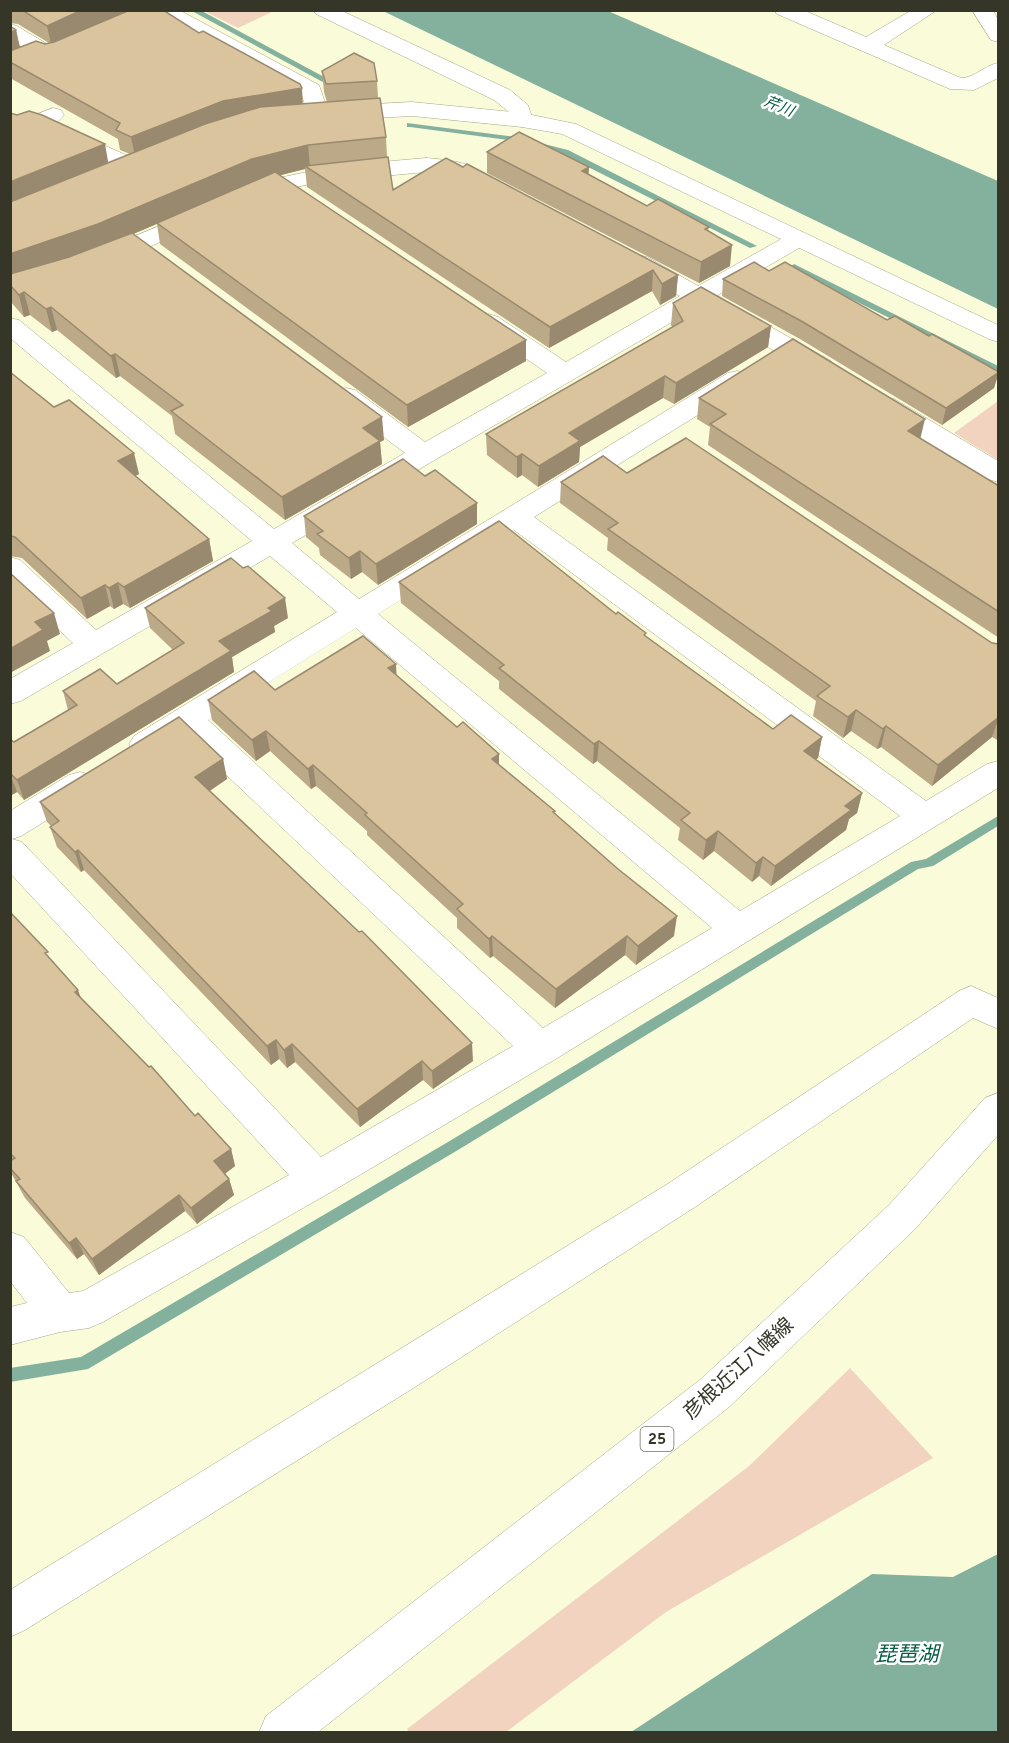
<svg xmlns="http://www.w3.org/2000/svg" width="1009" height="1743" viewBox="0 0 1009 1743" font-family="Overpass,'Noto Sans JP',sans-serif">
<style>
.green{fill:#f1d3c0}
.water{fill:#84b19d}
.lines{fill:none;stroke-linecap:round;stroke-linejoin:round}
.stream{fill:#84b19d;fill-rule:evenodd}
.minor-casing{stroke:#a6a786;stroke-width:1}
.tertiary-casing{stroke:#a6a786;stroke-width:1}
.primary-casing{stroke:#a6a786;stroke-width:1}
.minor{fill:#fff;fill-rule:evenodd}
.tertiary{fill:#fff;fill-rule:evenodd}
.primary{fill:#fff;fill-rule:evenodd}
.wall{fill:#bba987}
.shaded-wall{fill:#99896e}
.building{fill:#dac49d;stroke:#99896e;stroke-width:1.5}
.labels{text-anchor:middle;stroke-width:5;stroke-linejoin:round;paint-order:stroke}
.far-water-label{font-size:15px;font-style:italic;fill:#045c41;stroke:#fff}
.shield{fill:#fff;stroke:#727268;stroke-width:1.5}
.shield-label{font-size:15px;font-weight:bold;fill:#353628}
.near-street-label{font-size:20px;fill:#353628;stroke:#fff}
.near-water-label{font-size:21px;font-style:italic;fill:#045c41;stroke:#fff}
</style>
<rect width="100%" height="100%" fill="#fafcd9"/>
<path class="green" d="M204,11H274L238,28Z
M998,401V460L954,433Z
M850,1368L933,1458L666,1612L506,1732H409L407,1729L749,1466Z"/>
<path class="water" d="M383,11H608L998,181V309Z
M998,1554V1732H631L872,1574L953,1577Z"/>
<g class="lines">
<path class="stream" d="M190,10H200L339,85L332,87Z
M407,123L516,137L568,150L757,246L750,248L562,154L516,141L410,127H407Z
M794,264L998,366V372L791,269L790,267Z
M998,816V826L933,866L918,869L458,1150L88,1369L10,1382V1368L81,1357L448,1142L911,862L926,859Z"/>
<defs>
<path id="minor" d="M153,10H179L319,85L329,114L326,119L318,121L310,119L301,93L156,14Z
M313,10H340L510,90L528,105L533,120L530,125L522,127L514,125L509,112L494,100L316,14Z
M774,10H803L866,37L912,10H937L884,45L961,78C975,78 985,65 998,63V78L974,90L950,89L777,14Z
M972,10H993L998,20V42L991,40Z
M10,24L17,26L52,47L72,40L79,42L82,46C78,52 73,53 66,56C42,66 31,52 10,39Z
M53,108L61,110L64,115C57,125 42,130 30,127L27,122L30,117Z
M67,129L142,162L145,167L142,172L134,174L126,172L59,141L56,136L59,131Z
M426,158C447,160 475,161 488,180L485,185L477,187L450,174L426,172L319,182L287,189L247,202L239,200L235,195L239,190C302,168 360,164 426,158Z
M200,209L208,211L212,216L208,221L110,264L101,266L92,264L89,259L92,254Z
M798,232L806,234L810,239L806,244L716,296L831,361L835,367L831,373L822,375L813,373L698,307L292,543L359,599L728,373L737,371L746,373L750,379L746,385L534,517L926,801L987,764L998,761V788L554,1060L331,1192L103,1322L89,1328L60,1332L10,1345V1307L27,1303L10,1281V1232L24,1237L69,1293L83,1291L289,1175L10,873V811L69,775L80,772L91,775L96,784L91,793L21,836L12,839L22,842L321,1157L513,1046L184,735C168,745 154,758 134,752L129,744L134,736L337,612L270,556L21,701L10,704V679L73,643L10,584V557L20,560L96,630L252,541L10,338V318L19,320L274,529L405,453L337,402L333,396L337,390L346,388L355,390L425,442L547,373L480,327L477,322L480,317L489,314L498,317L566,362L680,296L629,267L626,262L629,257L638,255L647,257L698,286L790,234ZM514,530L900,816L740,911L378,614ZM356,628L712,928L543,1028L208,720Z
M885,397L894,399L998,461V482L988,479L876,411L872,405L876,399Z
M971,986L998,998V1029L973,1018L695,1207L415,1387L25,1630L10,1637V1590L669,1183L959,991Z"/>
<path id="tertiary" d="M412,102L522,113L576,124L998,325V342L989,339L562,134L522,127L412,116L338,120L330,118L327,113L330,108L338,106Z"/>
<path id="primary" d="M998,1093V1135L915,1229L729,1407L318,1732H259L266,1716L701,1379L889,1205L985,1098Z"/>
</defs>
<use href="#minor" class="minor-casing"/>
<use href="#tertiary" class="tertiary-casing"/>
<use href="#primary" class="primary-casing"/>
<use href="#minor" class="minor"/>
<use href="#tertiary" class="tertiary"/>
<use href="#primary" class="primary"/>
</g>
<path class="wall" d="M10,10H129L106,21L303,104L327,102L324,92L322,71L377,81L378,98L386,137L387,157L393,190L678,275L676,296L660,305L652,291L549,348L307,187L305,169L279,175L526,361L408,427L160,244L157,224L133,234L384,440L380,442L382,464L285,520L175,434L172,416L120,376L116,378L57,330L52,332L30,315L24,317L10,301V113L109,163L130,154L120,150L118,139L10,78V26L16,30L20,47L49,43L18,24L10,23Z
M487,152L589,174L647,206L709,227L708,231L730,266L699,283L487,173Z
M769,271L887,320L929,336L999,371L994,388L942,425L800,339L722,296L723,279Z
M673,303L771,326L768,347L674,404L663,398L580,447L579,462L538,487L522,475L517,478L487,455L486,434L672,327L671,325Z
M10,372L139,474L135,476L209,539L213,561L130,608L123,604L114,609L110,606L87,619L22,558L10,556Z
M699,398L920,438L999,486V638L708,445L710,427L697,419Z
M627,473L992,643L999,644V741L992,737L932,786L881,747L877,749L851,731L843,738L813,716L816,701L607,550L608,538L560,503L561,482Z
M425,476L477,503V524L378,585L362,572L351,579L320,555L319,548L306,537L304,516Z
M399,582L616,614L773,729L822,737L818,758L815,759L862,793L857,813L849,819L846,830L771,886L759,876L752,882L714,851L703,860L678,840L680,828L597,761L593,764L499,689V681L401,603Z
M145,608L288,618L274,626L275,632L232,657L234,672L24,800L17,792L10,796V739L14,742L68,710L63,691L117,684L173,650L150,628Z
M396,664V675L457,727L499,754V765L555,813L674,936L636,965L625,955L555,1008L493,956L490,958L457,928V918L367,835V831L316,786L311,789L270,751L256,761L212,720L208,700L275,690Z
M223,759L227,779L210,791L473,1061L433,1089L423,1080L360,1127L295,1062L287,1068L279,1059L271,1065L84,870L81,872L57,847L50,827L51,826L47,822L40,802Z
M10,912L51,960L81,998L195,1116L231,1149L235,1166L225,1174L229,1179L234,1195L197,1224L185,1211L99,1275L84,1254L77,1259L25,1198L10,1171Z"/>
<path class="shaded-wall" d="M82,10H129L51,44L47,26Z
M16,30L20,49L10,54V33Z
M302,88L303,107L135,156L131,137L223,101Z
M105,144L109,167L10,206V182Z
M308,145L310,167L305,166V169L254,182L103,247L10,278V254L252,159Z
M589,167L588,188L582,171Z
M732,245L730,266L699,283L701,262Z
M653,270L652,291L549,348L550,327Z
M678,275L676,296L660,305L662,284Z
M24,292L30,315L24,317L19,295Z
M51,307L57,330L52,332L46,309Z
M771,326L768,347L674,404L676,383Z
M526,340V361L408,427L407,405Z
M115,354L120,376L116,378L111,356Z
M999,372L994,388L942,425L946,408Z
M665,376L663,398L580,447L579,462L538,487L539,466L569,433Z
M382,417L384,440L380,442L382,464L285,520L282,497L363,428Z
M925,419L920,440L908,431Z
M134,453L139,474L123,483L118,461Z
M522,454V475L517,478V457Z
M477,503V524L378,585L376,564Z
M209,539L213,561L130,608L124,587Z
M360,551L362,572L351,579L349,558Z
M118,583L123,604L114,609L109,588Z
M105,585L110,606L87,619L81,598Z
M285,598L288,618L274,626L275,632L232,657L234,672L24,800L17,780L219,641L268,608Z
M54,613L60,634L47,641L50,651L10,673V649L35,622Z
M396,664L397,684L388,668Z
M856,710L851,731L843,738L848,717Z
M999,717L992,737L932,786L938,765Z
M886,726L881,747L877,749L883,729Z
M266,731L270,751L256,761L252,740Z
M822,737L818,758L800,772L804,751Z
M599,741L597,761L593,764L594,744Z
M499,754V774L492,759Z
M223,759L227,779L200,797L195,777Z
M313,765L316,786L311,789L308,769Z
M10,774L17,792L10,796Z
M862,793L857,813L849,819L846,830L771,886L775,866L845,806Z
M718,831L714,851L703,860L706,840Z
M78,850L84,870L81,872L75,852Z
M763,857L759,876L752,882L756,863Z
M677,916L674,936L636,965L638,946Z
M492,936L493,956L490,958L489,939Z
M627,936L625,955L555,1008L556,989Z
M78,990L85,1009L75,992Z
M276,1040L279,1059L271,1065L267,1046Z
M472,1043L473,1061L433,1089L432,1071Z
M292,1044L295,1062L287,1068L284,1050Z
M422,1061L423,1080L360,1127L357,1109Z
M231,1149L235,1166L219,1178L214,1161Z
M229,1179L234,1195L197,1224L191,1208Z
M179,1195L185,1211L99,1275L92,1259Z
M76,1238L84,1254L77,1259L69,1243Z"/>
<path class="building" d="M22,10H82L47,26Z
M130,10H163L199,33L203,31L300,84L302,88L223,101L131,137L116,130L120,123L10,62V51L36,41L45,44L54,42Z
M10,26L16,30L10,33Z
M354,53L374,63L377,81L326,84L322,71Z
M380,98L386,137L308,145L252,159L98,224L10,254V202L205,124L260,107Z
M29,111L42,115L105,144L10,182V113L17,115Z
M519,132L589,167L582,171L647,206L658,199L709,227L705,229L732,245L701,262L487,152Z
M388,157L393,190L446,158L463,167L467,164L678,275L662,284L653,270L550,327L305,166Z
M275,172L526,340L407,405L157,223Z
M132,233L382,417L363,428L380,441L282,497L171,411L183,405L115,354L111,356L51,307L46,309L24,292L19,295L10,285V274L69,257Z
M754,262L769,271L785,262L887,320L895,316L929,336L932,334L999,372L946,408L803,322L723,279Z
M701,287L771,326L676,383L665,376L569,433L580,441L539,466L522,454L517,457L486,434L683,321L673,303Z
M793,339L925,419L908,431L999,486V612L710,424L726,414L699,398Z
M10,372L54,407L69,400L134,453L118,461L209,539L124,587L118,583L109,588L105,585L81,598L15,537L10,536Z
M686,438L992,643L999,644V717L938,765L886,726L883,729L856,710L848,717L817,696L830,686L608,529L618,523L561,482L603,456L627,473Z
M403,459L425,476L435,470L477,503L376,564L360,551L349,558L317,534L323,531L304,516Z
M499,521L616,614L618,612L646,633L644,635L773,729L791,715L822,737L804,751L862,793L845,806L851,810L775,866L763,857L756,863L718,831L706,840L681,820L690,813L599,741L594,744L499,668L504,665L399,582Z
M231,558L243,568L248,566L285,598L268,608L272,611L219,641L231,651L17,780L10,773V739L14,742L77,705L63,691L100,669L117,684L184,643L145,608Z
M10,573L54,613L35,622L43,630L10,649Z
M363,636L396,664L388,668L457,727L463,722L499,754L492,759L555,811L553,812L618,869L677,916L638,946L627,936L556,989L492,936L489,939L457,909L463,904L365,815L367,813L313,765L308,769L266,731L252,740L208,700L254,671L275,690Z
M179,717L223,759L195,777L359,932L362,931L472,1043L432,1071L422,1061L357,1109L292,1044L284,1050L276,1040L267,1046L78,850L75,852L50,827L59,821L40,802Z
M10,912L48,952L45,953L78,990L75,992L149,1067L151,1066L195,1116L198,1113L231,1149L214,1161L229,1179L191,1208L179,1195L92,1259L76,1238L69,1243L16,1181L20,1179L10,1168V1161L15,1158L10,1153Z"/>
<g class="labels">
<g class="far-water-label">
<text transform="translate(779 106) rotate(22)" y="5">芹川</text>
</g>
<rect class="shield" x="640.5" y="1427" width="33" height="24" rx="4.5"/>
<g class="shield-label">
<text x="657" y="1444">25</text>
</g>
<g class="near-street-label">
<text transform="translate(738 1368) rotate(-42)" y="7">彦根近江八幡線</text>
</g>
<g class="near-water-label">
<text x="907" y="1661">琵琶湖</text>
</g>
</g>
<rect width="1009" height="1743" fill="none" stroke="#353628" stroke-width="24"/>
</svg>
